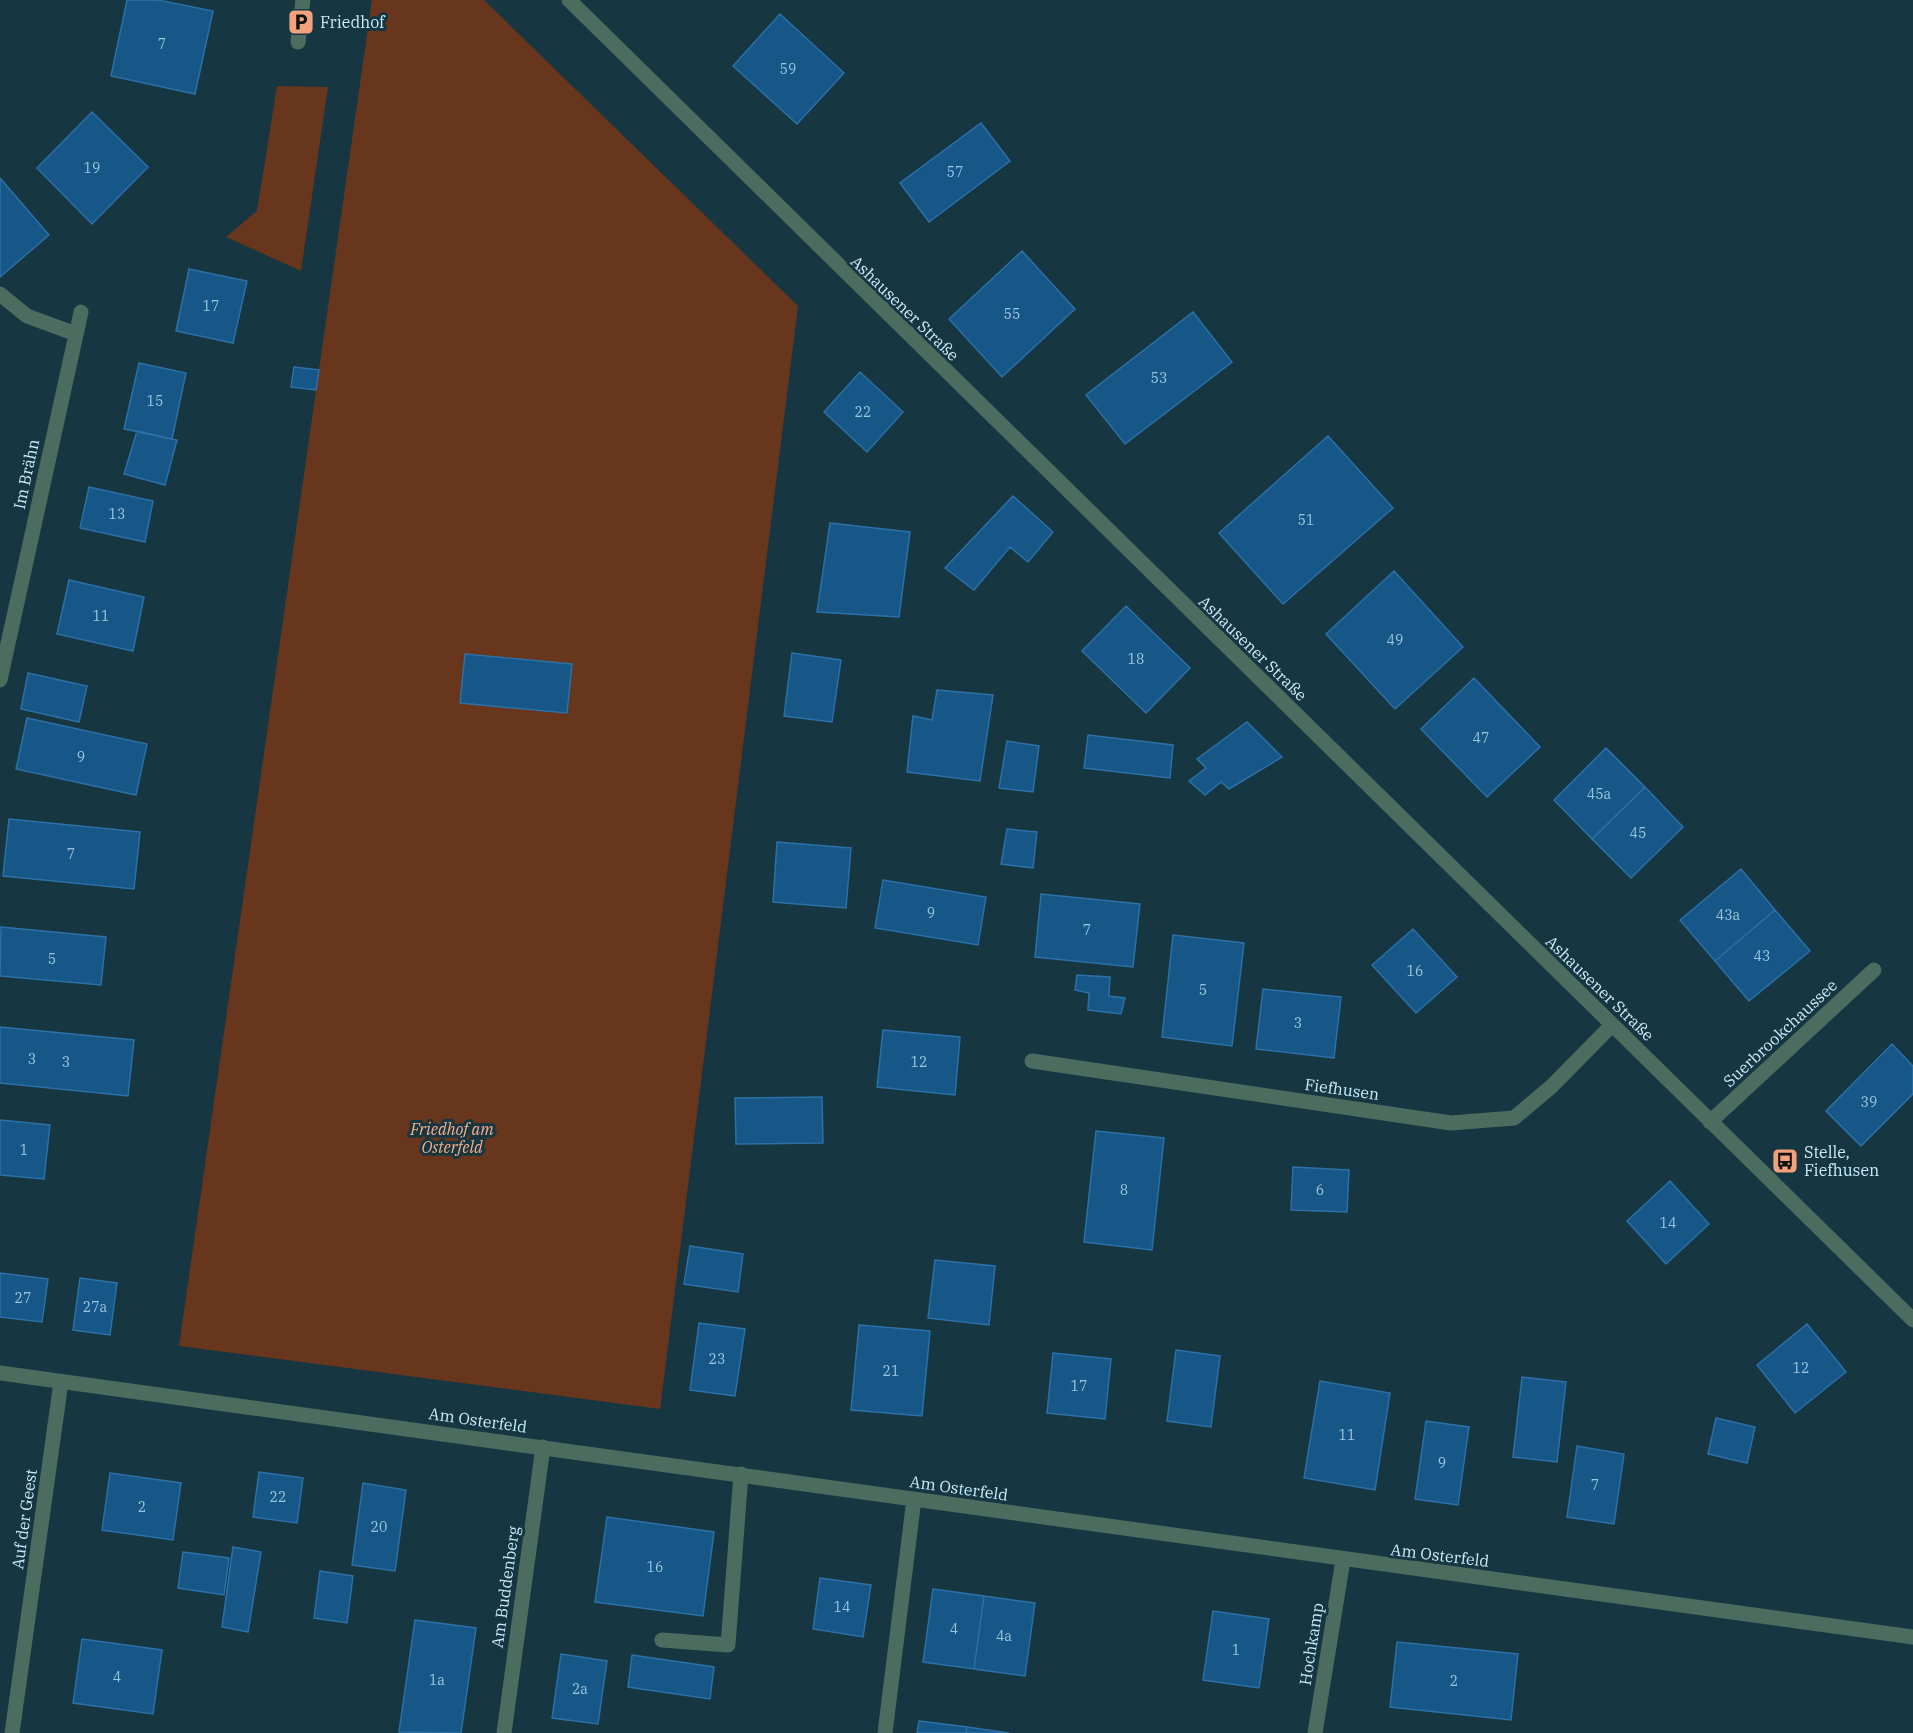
<svg xmlns="http://www.w3.org/2000/svg" width="1913" height="1733" viewBox="0 0 1913 1733" font-family="'IBM Plex Serif',serif">
<style>
.green{fill:#67361d}
.building{fill:#165787;stroke:#2c70a6;stroke-width:1.5}
.lines{fill:none;stroke-linecap:round;stroke-linejoin:round}
.minor{stroke:#4b6c5e;stroke-width:15}
.labels{text-anchor:middle;stroke-width:6;stroke-linejoin:round;paint-order:stroke}
.number-label{font-size:14px;fill:#9bc6de}
.poi-label{font-size:16px;fill:#c7ebfb;stroke:#163642;text-anchor:start}
.street-label{font-size:16px;fill:#c7ebfb;stroke:#163642}
.park-label{font-size:16px;font-style:italic;fill:#fbad88;stroke:#163642}
</style>
<rect width="100%" height="100%" fill="#163642"/>
<path class="green" d="M372,0H484L798,306L660,1409L179,1346Z
M277,86L328,87L301,271L226,237L257,211Z"/>
<path class="building" d="M127,0H158L213,11L195,94L111,76Z
M780,14L844,73L797,124L733,66Z
M92,112L148,167L92,224L37,168Z
M981,123L1010,161L929,222L900,183Z
M0,178L49,235L0,277Z
M1022,251L1075,309L1002,377L949,319Z
M189,269L247,281L233,343L176,331Z
M1193,312L1232,362L1125,444L1086,395Z
M139,363L186,373L172,439L124,429Z
M294,367L319,370L316,390L291,387Z
M860,372L903,412L867,452L824,412Z
M137,431L177,440L165,485L124,474Z
M1328,436L1393,508L1283,604L1219,533Z
M89,487L153,501L145,542L80,528Z
M1013,496L1053,532L1028,562L1010,547L974,590L945,568Z
M830,523L910,532L899,617L817,612Z
M1394,571L1463,647L1395,709L1326,634Z
M69,580L144,597L133,651L57,634Z
M1126,606L1190,668L1146,713L1082,651Z
M792,653L841,660L832,722L784,716Z
M465,654L572,664L567,713L460,703Z
M28,673L87,686L79,722L21,709Z
M1474,678L1540,747L1487,797L1421,729Z
M937,690L993,695L980,781L907,772L913,716L932,720Z
M27,718L147,744L136,795L16,769Z
M1247,722L1282,757L1229,789L1221,782L1205,795L1189,781L1206,768L1197,759Z
M1088,735L1173,745L1170,778L1084,768Z
M1007,741L1039,746L1033,792L999,788Z
M1606,748L1645,787L1592,839L1554,800Z
M1645,787L1683,827L1631,878L1592,839Z
M9,819L140,832L134,889L3,876Z
M1007,829L1037,832L1033,868L1001,864Z
M777,842L851,848L846,908L773,902Z
M1741,869L1775,910L1715,961L1680,920Z
M883,880L986,897L978,945L875,928Z
M1041,894L1140,904L1133,967L1035,957Z
M1775,910L1810,951L1749,1001L1715,961Z
M1,927L106,937L101,985L0,976Z
M1413,929L1457,977L1416,1013L1372,965Z
M1173,935L1244,943L1232,1046L1162,1037Z
M1077,975L1110,977L1109,996L1125,998L1121,1014L1088,1010L1089,993L1075,990Z
M1263,989L1341,997L1334,1058L1256,1049Z
M0,1027L134,1040L128,1096L0,1083Z
M883,1030L960,1037L955,1095L877,1087Z
M1892,1044L1913,1066V1094L1861,1146L1826,1111Z
M822,1097L823,1143L736,1144L735,1098Z
M0,1120L50,1125L44,1179L0,1175Z
M1096,1131L1164,1138L1152,1250L1084,1242Z
M1293,1167L1349,1170L1347,1212L1291,1210Z
M1670,1181L1709,1224L1666,1264L1627,1221Z
M690,1246L743,1254L738,1292L684,1284Z
M935,1260L995,1266L989,1325L928,1318Z
M0,1273L48,1279L42,1322L0,1317Z
M80,1278L117,1283L110,1335L73,1330Z
M699,1323L745,1329L735,1396L690,1390Z
M1807,1324L1846,1372L1795,1413L1757,1365Z
M859,1325L930,1331L922,1416L851,1410Z
M1176,1350L1220,1356L1211,1427L1167,1421Z
M1053,1353L1111,1359L1105,1419L1047,1413Z
M1522,1377L1566,1382L1557,1462L1513,1457Z
M1320,1381L1390,1393L1375,1490L1304,1478Z
M1716,1418L1755,1427L1747,1463L1708,1454Z
M1426,1421L1469,1427L1458,1505L1415,1499Z
M1577,1446L1624,1454L1614,1524L1567,1517Z
M259,1472L303,1478L297,1523L253,1517Z
M110,1473L181,1483L173,1540L102,1530Z
M363,1483L406,1490L395,1571L352,1565Z
M607,1517L714,1532L703,1616L595,1602Z
M233,1547L261,1552L248,1632L222,1627Z
M183,1552L229,1558L224,1595L178,1588Z
M320,1571L353,1576L347,1623L314,1618Z
M820,1578L871,1585L863,1637L813,1629Z
M933,1589L984,1596L974,1669L923,1662Z
M984,1596L1035,1603L1025,1676L974,1669Z
M1213,1611L1269,1619L1259,1688L1203,1680Z
M415,1620L476,1628L461,1733L399,1732Z
M82,1639L162,1650L153,1714L73,1703Z
M1397,1642L1518,1654L1511,1720L1390,1707Z
M561,1654L607,1661L598,1724L552,1718Z
M632,1655L714,1667L710,1699L628,1687Z
M919,1721L967,1727L966,1733H917Z
M967,1727L1009,1733H966Z"/>
<g class="lines">
<path class="minor" d="M569,0L1913,1320
M298,42L303,0
M0,294L27,316L76,334
M0,680L81,312
M1032,1061L1451,1123L1514,1118L1552,1086L1612,1025
M1710,1122L1874,970
M0,1373L1913,1637
M662,1640L728,1645L741,1474
M12,1733L61,1382
M504,1733L543,1447
M885,1733L914,1499
M1315,1733L1343,1560"/>
</g>
<defs>
<symbol id="parking-square" viewBox="-11 -11 22 22"><rect x="-9" y="-9" width="18" height="18" rx="4" fill="#f1a17c" stroke="#163642"/><path d="M-3.5-5.5H1a3.5 3.5 0 0 1 0 7H-1V5.5H-3.5ZM-1-3.4V-.6H.8a1.4 1.4 0 0 0 0-2.8Z" fill="#111"/></symbol>
<symbol id="bus-square" viewBox="-11 -11 22 22"><rect x="-9" y="-9" width="18" height="18" rx="4" fill="#f1a17c" stroke="#163642"/><path d="M-5-6H5V4H4V6H2V4H-2V6H-4V4H-5ZM-3.5-4V0h7V-4ZM-3.5 1.2v1.5H-2V1.2ZM2 1.2v1.5H3.5V1.2Z" fill="#111"/></symbol>
</defs>
<g fill-rule="evenodd">
<use href="#parking-square" x="286" y="7" width="30" height="30"/>
<use href="#bus-square" x="1770" y="1146" width="30" height="30"/>
</g>
<g class="labels">
<g class="number-label">
<text x="162" y="49">7</text>
<text x="788" y="74">59</text>
<text x="92" y="173">19</text>
<text x="955" y="177">57</text>
<text x="211" y="311">17</text>
<text x="1012" y="319">55</text>
<text x="1159" y="383">53</text>
<text x="155" y="406">15</text>
<text x="863" y="417">22</text>
<text x="117" y="519">13</text>
<text x="1306" y="525">51</text>
<text x="101" y="621">11</text>
<text x="1395" y="645">49</text>
<text x="1136" y="664">18</text>
<text x="1481" y="743">47</text>
<text x="81" y="762">9</text>
<text x="1599" y="799">45a</text>
<text x="1638" y="838">45</text>
<text x="71" y="859">7</text>
<text x="931" y="918">9</text>
<text x="1728" y="920">43a</text>
<text x="1087" y="935">7</text>
<text x="1762" y="961">43</text>
<text x="52" y="964">5</text>
<text x="1415" y="976">16</text>
<text x="1203" y="995">5</text>
<text x="1298" y="1028">3</text>
<text x="32" y="1064">3</text>
<text x="66" y="1067">3</text>
<text x="919" y="1067">12</text>
<text x="1869" y="1107">39</text>
<text x="24" y="1155">1</text>
<text x="1124" y="1195">8</text>
<text x="1320" y="1195">6</text>
<text x="1668" y="1228">14</text>
<text x="23" y="1303">27</text>
<text x="95" y="1312">27a</text>
<text x="717" y="1364">23</text>
<text x="1801" y="1373">12</text>
<text x="891" y="1376">21</text>
<text x="1079" y="1391">17</text>
<text x="1347" y="1440">11</text>
<text x="1442" y="1468">9</text>
<text x="1595" y="1490">7</text>
<text x="278" y="1502">22</text>
<text x="142" y="1512">2</text>
<text x="379" y="1532">20</text>
<text x="655" y="1572">16</text>
<text x="842" y="1612">14</text>
<text x="954" y="1634">4</text>
<text x="1004" y="1641">4a</text>
<text x="1236" y="1655">1</text>
<text x="117" y="1682">4</text>
<text x="437" y="1685">1a</text>
<text x="1454" y="1686">2</text>
<text x="580" y="1694">2a</text>
</g>
<g class="poi-label">
<text x="320" y="28">Friedhof</text>
<text x="1804" y="1158">Stelle,<tspan x="1804" dy="18">Fiefhusen</tspan></text>
</g>
<g class="street-label">
<text transform="translate(905 308) rotate(44)" y="6">Ashausener Straße</text>
<text transform="translate(26 474) rotate(-78)" y="6">Im Brähn</text>
<text transform="translate(1253 648) rotate(44)" y="6">Ashausener Straße</text>
<text transform="translate(1600 988) rotate(44)" y="6">Ashausener Straße</text>
<text transform="translate(1780 1033) rotate(-43)" y="6">Suerbrookchaussee</text>
<text transform="translate(1342 1089) rotate(8)" y="6">Fiefhusen</text>
<text transform="translate(478 1420) rotate(8)" y="6">Am Osterfeld</text>
<text transform="translate(959 1488) rotate(8)" y="6">Am Osterfeld</text>
<text transform="translate(24 1519) rotate(-82)" y="6">Auf der Geest</text>
<text transform="translate(1440 1555) rotate(7)" y="6">Am Osterfeld</text>
<text transform="translate(505 1587) rotate(-82)" y="6">Am Buddenberg</text>
<text transform="translate(1311 1644) rotate(-81)" y="6">Hochkamp</text>
</g>
<g class="park-label">
<text x="452" y="1135">Friedhof am<tspan x="452" dy="18">Osterfeld</tspan></text>
</g>
</g>
</svg>
